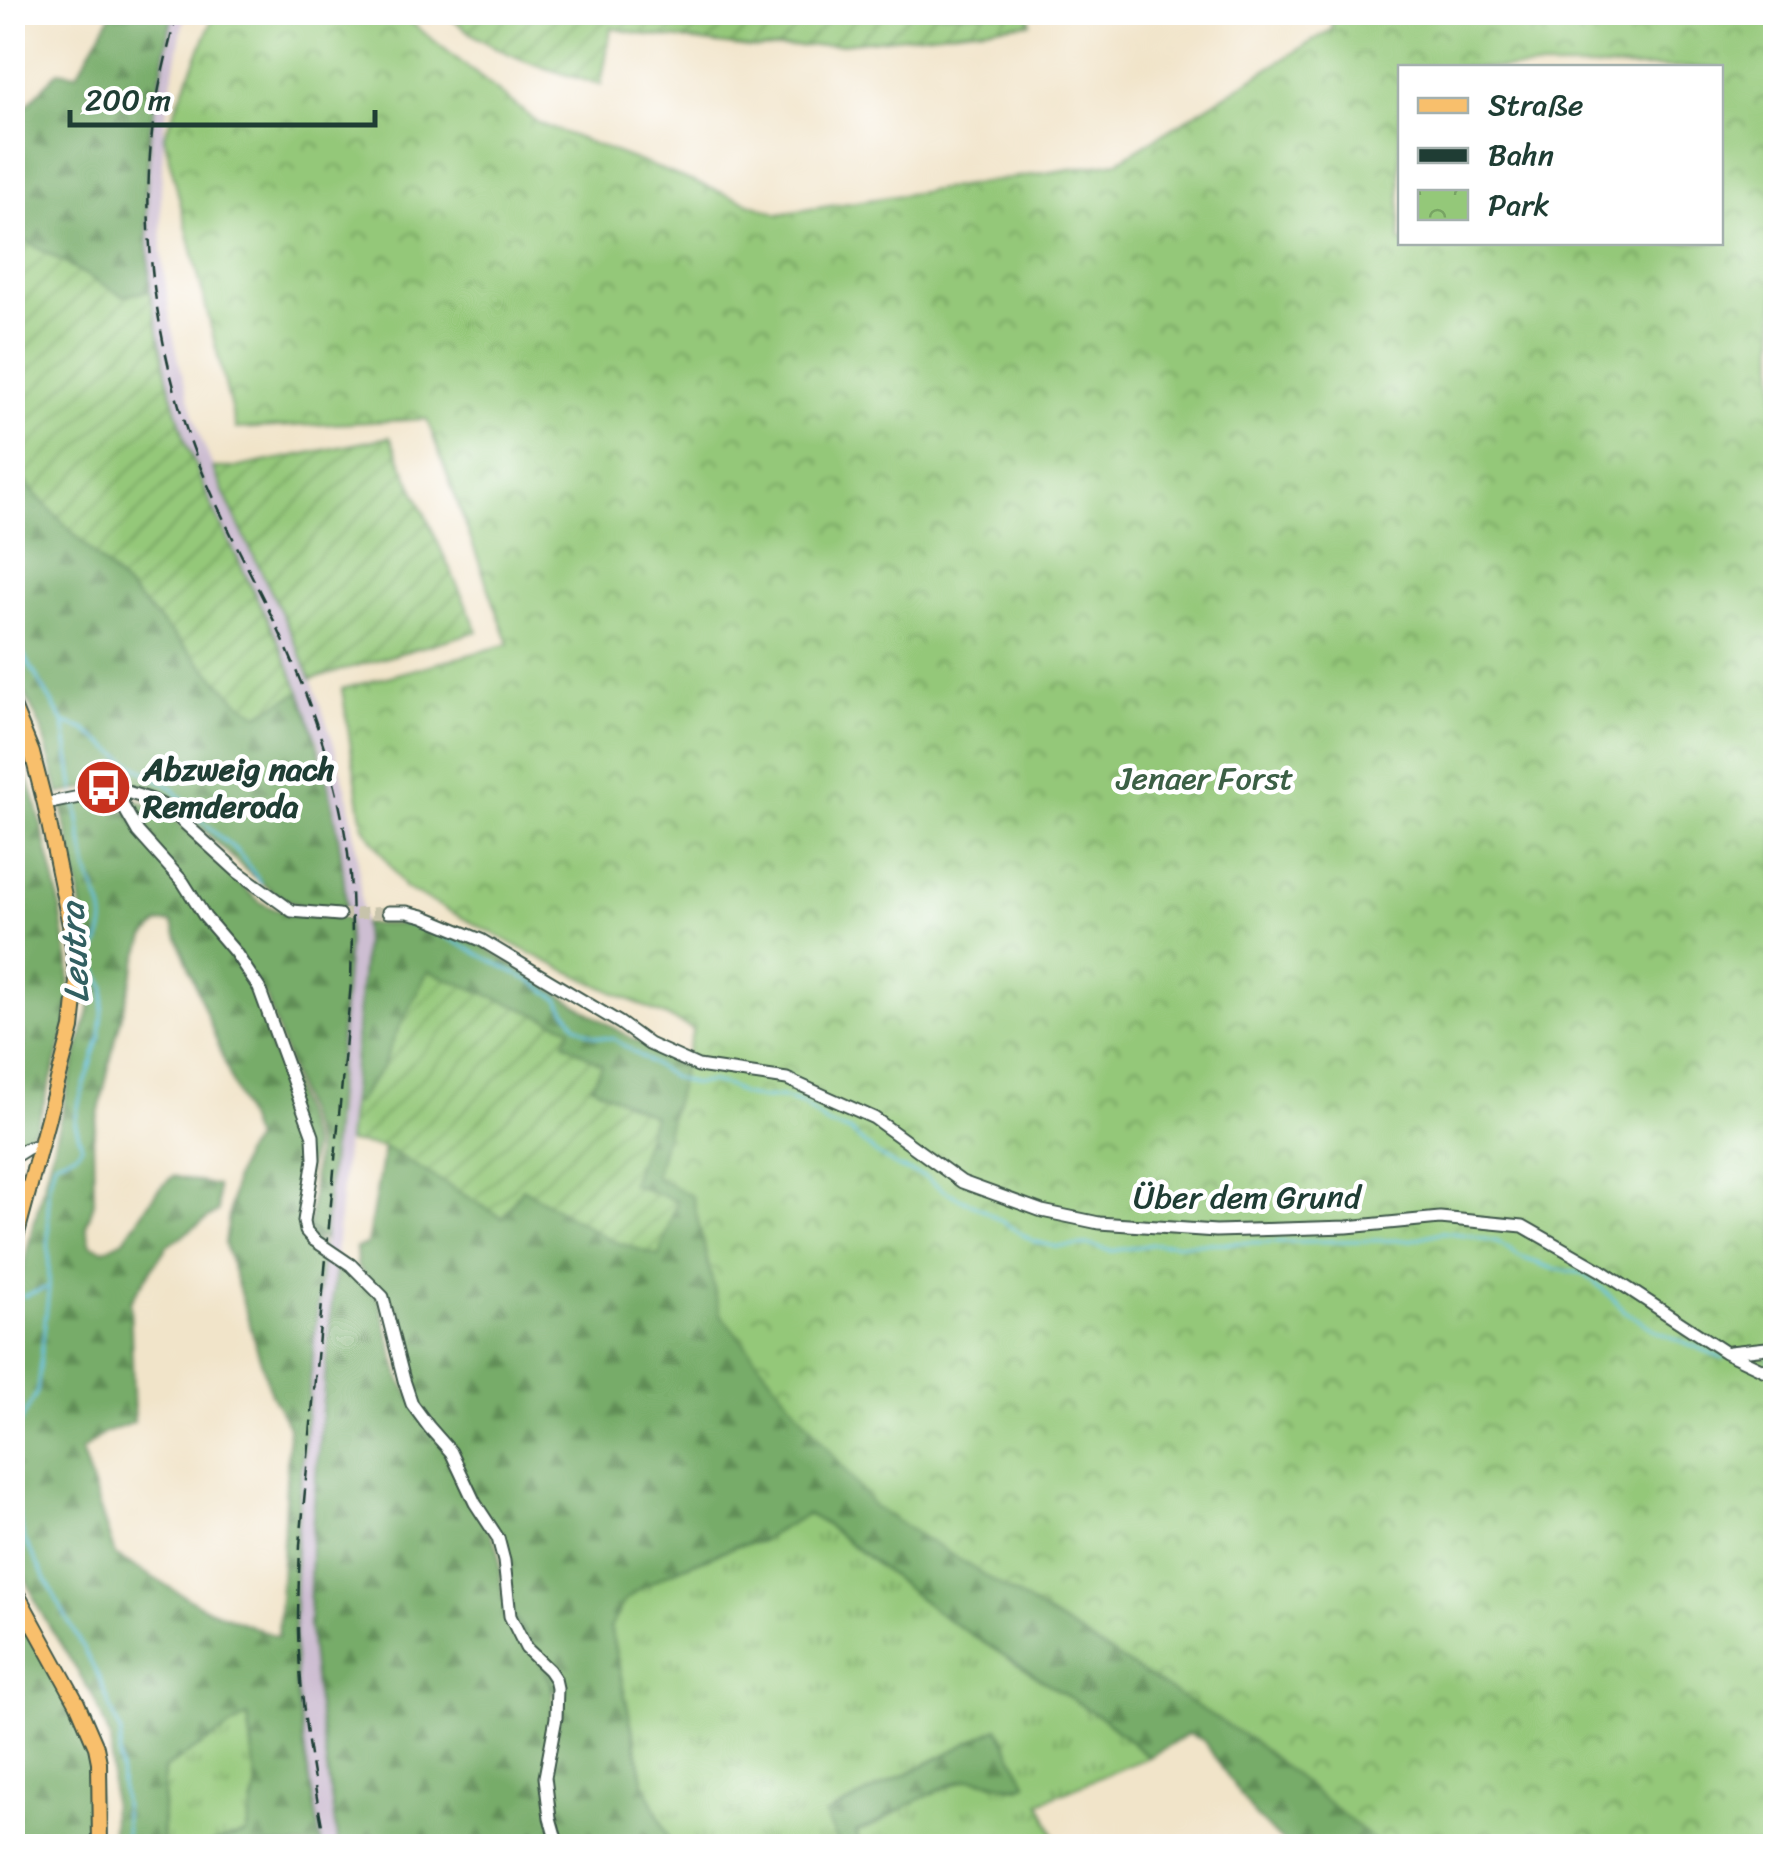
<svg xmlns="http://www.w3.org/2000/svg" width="1788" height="1859" viewBox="0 0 1788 1859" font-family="Sriracha,sans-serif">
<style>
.railway{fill:#cdbed2}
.grass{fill:url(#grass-tufts);stroke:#5a8256;stroke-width:2.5}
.forest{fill:url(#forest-firs);stroke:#4b744e;stroke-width:2.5;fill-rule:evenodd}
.park{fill:url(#park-crowns);stroke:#5a8256;stroke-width:2.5;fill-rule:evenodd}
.garden{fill:url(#garden-furrows);stroke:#5a8256;stroke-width:2.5}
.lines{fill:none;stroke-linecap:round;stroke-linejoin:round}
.stream{stroke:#69c4e7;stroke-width:2.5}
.tertiary-tunnel{stroke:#c7c3ab;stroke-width:11;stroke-dasharray:11 5.5;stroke-linecap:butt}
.tertiary-casing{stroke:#3e564a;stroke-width:15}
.primary-casing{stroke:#3e564a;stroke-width:18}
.tertiary{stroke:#fff;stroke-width:11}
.primary{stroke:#f8bf6c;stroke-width:14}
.rail{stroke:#1f3d34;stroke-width:2.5;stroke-dasharray:15 8;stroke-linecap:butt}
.tertiary-bridge-casing{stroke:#3e564a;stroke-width:15;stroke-linecap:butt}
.tertiary-bridge{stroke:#fff;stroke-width:11}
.labels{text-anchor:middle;stroke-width:9;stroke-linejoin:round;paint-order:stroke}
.poi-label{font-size:32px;font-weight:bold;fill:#1f3d34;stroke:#fff;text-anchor:start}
.park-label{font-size:32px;fill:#3c6045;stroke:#fff}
.street-label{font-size:32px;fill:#1f3d34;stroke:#fff}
.water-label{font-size:35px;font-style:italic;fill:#325f61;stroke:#fff}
</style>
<defs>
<pattern id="grass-tufts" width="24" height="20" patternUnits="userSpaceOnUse" patternTransform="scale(2.5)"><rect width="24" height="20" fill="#94c879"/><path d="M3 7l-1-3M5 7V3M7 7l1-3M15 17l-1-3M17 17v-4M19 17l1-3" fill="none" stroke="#78a464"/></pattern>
<pattern id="forest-firs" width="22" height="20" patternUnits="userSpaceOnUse" patternTransform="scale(2.5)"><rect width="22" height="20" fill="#77ac69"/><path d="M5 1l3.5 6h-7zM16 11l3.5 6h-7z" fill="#618d57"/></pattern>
<pattern id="park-crowns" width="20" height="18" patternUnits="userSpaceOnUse" patternTransform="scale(2.5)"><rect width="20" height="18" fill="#94c879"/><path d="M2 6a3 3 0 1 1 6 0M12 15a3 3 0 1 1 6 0" fill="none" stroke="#78a464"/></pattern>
<pattern id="garden-furrows" width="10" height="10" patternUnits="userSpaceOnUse" patternTransform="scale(2.5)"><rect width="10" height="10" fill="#94c879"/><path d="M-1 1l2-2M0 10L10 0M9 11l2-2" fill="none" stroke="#78a464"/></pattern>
</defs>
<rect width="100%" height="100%" fill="#fff"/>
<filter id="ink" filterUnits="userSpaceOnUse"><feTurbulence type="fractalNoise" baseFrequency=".01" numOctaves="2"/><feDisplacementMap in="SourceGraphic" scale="20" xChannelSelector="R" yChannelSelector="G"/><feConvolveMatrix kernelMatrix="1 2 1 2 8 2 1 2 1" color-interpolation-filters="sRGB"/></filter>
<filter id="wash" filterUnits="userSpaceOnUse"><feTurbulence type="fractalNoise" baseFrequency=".0048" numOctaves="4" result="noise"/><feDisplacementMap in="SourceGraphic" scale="40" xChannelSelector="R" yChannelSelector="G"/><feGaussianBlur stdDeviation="2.25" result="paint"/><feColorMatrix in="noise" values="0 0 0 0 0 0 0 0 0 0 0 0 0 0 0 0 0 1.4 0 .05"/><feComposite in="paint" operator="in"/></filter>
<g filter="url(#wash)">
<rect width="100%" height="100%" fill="#f1e4c9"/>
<path class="railway" d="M173,13H187L183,24L164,126L161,192L162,252L170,320L182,373L201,438L227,500L292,632L315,689L333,741L349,799L358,858L364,942L317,1464L315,1687L338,1846H322L306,1760L296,1689L294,1632L296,1545L302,1464L337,1101L348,943L343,860L333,803L320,745L277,639L211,505L186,443L167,377L150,291L146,192L151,124Z"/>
<path class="grass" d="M807,1514L826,1525L941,1615L1106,1721L1149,1757L1040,1802L1059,1846H861L856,1832L877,1824L911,1802L970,1778L1017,1788L1026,1784L998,1728L826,1815L840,1846H672L644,1783L610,1627L624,1601L636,1591L669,1573L735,1546L758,1542Z
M248,1716L257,1785L246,1834C224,1840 182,1856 162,1841L164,1769Z"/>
<path class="forest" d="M112,13H173L151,124L146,192L150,291L123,296L19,237L13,238L12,122L58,71L77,74Z
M12,466L38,497L238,701L259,714L300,692C327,765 341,830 346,907C329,909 309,910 293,903C262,889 227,852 202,829C189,818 175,804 159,796C128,780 91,786 59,794L41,728L13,668Z
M12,730L37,807L58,894L69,963L70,995L67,1027L37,1125L13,1151V1092L25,1035L12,1019Z
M107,796L118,802L234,953L268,1016L266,1029L272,1053L278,1062L285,1066L312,1147L301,1213L323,1250L302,1464L296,1545L294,1632L296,1689L306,1760L322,1846H201L246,1834L257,1785L248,1716L164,1769L162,1841L169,1846H112L111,1740L93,1696L40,1611L13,1548V1307L69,1083L92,1000L91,971L77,878L62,807L77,801ZM172,922L254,1140L243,1155L234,1181L225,1244L271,1394L289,1427L278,1637L203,1607L115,1555L81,1451L103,1434L134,1422L130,1301L167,1246L218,1211L217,1186L173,1176L157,1191L124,1240L104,1250L91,1245L86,1226L94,1203L93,1138L114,1044L136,964L145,937L159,923Z
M130,798L161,809L193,835L236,881L260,902L274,909L299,915L347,918L348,943L324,1241L309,1230L316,1147L266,997L129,815L127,799Z
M363,924H422L478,943L617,1030L696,1073L1775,1846H1287L1255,1816L1203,1740L1188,1734L1149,1757L1106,1721L941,1615L826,1525L807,1514L758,1542L735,1546L669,1573L636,1591L624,1601L610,1627L644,1783L672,1846H563L554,1817L549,1778L562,1701L513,1614L504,1547L415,1402L390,1307L357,1266L356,1248L367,1245L384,1147L503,1218L522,1188L610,1240L631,1184L591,1086L564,1041L570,1028L428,972L396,1034L382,1068L356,1104L351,1102L364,942Z
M336,1260L348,1268L379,1299L401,1381L448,1453L498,1548L503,1599L551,1681L554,1701L546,1747L554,1846H338L315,1687L309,1628L311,1545L317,1464Z
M12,1597L71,1704L95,1762V1846H13Z
M998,1728L1027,1784C1006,1792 985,1774 965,1780C925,1791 894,1817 856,1832L861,1846H840L825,1815Z"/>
<path class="park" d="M215,13H399L538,123L778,214L1117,162L1332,29L1331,13H1775V1846H1381L1251,1740L874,1507L720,1313L692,1196L655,1177L693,1029L546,961L405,888L363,825L342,689L509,644L427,419L236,429L164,136ZM1400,68H1720V242H1400Z"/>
<path class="garden" d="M1029,13L1031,23L841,44L757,49L647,35L611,28L601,85C546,69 489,53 445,13Z
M18,237L123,296L150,291L167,377L186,443L211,505L277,639L300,692L258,714L238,701L38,497L13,466L12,238Z
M390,437L478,631L311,679C282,607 243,540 213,468H234Z
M428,971L571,1028L564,1042L602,1065L592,1086L653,1116L631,1184L677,1201L659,1256L610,1240L522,1188L503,1218L384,1147L347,1142L351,1102L356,1103L382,1068L396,1034Z"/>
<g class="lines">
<path class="stream" d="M12,635L64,723L75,795
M64,723L84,729L127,761L172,788L209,828L238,852L261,883
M400,921L434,931L536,984L558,999L576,1025L594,1036L614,1039L672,1077L692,1084L711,1082L728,1086L742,1094L761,1098L780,1097L803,1104L827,1124L851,1132L874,1152L899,1168L923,1176L943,1190L980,1208L1033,1241L1057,1247L1089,1245L1112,1251L1154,1244L1411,1240L1442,1232L1468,1235L1498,1242L1520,1257L1554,1269L1580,1273L1595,1282L1625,1311L1658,1332L1724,1358
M24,1296L46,1288
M1769,1360H1776
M12,1438L37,1392L49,1287L48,1188L55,1161L76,1153L82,1146L75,1123L79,1102L100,1037L105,988L92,959C116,910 98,910 87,867C82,846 80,824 76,802
M12,1487L23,1537L99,1678L121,1734L119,1759L127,1846"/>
</g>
</g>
<g filter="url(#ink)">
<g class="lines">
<path class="tertiary-tunnel" d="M339,915L388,912"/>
<defs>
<path id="tertiary" d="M120,792L123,806L138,832L183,882L205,917L235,952L259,988L313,1136L314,1159L304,1221L306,1231L314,1240
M45,804L104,792H127L152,800L168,808L238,872L292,911L339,915
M388,912H407L423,916L481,940L620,1023L649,1044L698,1066L787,1079L874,1118L962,1182L1042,1211L1099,1223L1216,1231L1347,1227L1440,1218L1523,1226L1600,1270L1725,1352L1776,1376
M12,1158L28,1148L41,1145
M351,1265L383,1297L404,1380L412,1404L429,1427L451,1452L475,1503L498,1538L504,1561L510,1616L526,1648L549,1670L555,1679L557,1688L556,1718L545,1777L550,1818L558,1846
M1730,1352L1776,1347"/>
<path id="primary" d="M12,704L32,753L45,804L70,925L77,982L72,1028L12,1252
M12,1585L77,1703L96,1747L99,1762L100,1846"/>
</defs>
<use href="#tertiary" class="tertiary-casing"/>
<use href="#primary" class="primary-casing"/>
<use href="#tertiary" class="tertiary"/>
<use href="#primary" class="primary"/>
<path class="rail" d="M177,12C168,49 158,86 153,124C141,220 153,317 180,409C203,489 247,562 282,638C313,707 338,779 348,854C353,897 352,940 351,983L300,1545C299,1573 298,1602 298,1630C300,1703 312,1775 326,1846"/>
<defs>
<path id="tertiary-bridge" d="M314,1240L351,1265"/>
</defs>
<use href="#tertiary-bridge" class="tertiary-bridge-casing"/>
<use href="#tertiary-bridge" class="tertiary-bridge"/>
</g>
</g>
<defs>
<symbol id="bus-disc" viewBox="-11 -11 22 22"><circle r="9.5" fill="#c8321e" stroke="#fff"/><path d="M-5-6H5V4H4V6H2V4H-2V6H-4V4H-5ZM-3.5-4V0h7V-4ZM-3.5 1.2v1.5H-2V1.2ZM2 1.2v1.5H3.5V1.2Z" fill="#fff"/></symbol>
</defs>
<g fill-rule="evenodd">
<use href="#bus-disc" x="72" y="756" width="63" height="63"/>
</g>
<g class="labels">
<g class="poi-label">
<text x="143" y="780">Abzweig nach<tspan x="143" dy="37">Remderoda</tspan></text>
</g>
<g class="park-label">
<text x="1205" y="789">Jenaer Forst</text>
</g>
<g class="street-label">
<text x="1247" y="1208">Über dem Grund</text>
</g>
<g class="water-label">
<text transform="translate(74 953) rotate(-93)" y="12">Leutra</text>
</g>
</g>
<rect width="1788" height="1859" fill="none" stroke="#fff" stroke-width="50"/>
<rect x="1398" y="65" width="325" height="180" fill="#ffffff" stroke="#a5b1ae" stroke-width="2.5"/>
<rect x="1418" y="98" width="50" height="15" fill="#f8bf6c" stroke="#a5b1ae" stroke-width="2.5"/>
<text x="1488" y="115" font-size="30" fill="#1f3d34">Straße</text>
<rect x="1418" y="148" width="50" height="15" fill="#1f3d34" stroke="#a5b1ae" stroke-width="2.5"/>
<text x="1488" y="165" font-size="30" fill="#1f3d34">Bahn</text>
<rect x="1418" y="190" width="50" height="30" fill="url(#park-crowns)" stroke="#a5b1ae" stroke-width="2.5"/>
<text x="1488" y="215" font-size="30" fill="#1f3d34">Park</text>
<path d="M70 110v15h305v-15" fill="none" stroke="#1f3d34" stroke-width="5"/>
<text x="85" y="110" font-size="30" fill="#1f3d34" stroke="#ffffff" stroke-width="8" paint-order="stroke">200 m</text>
</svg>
